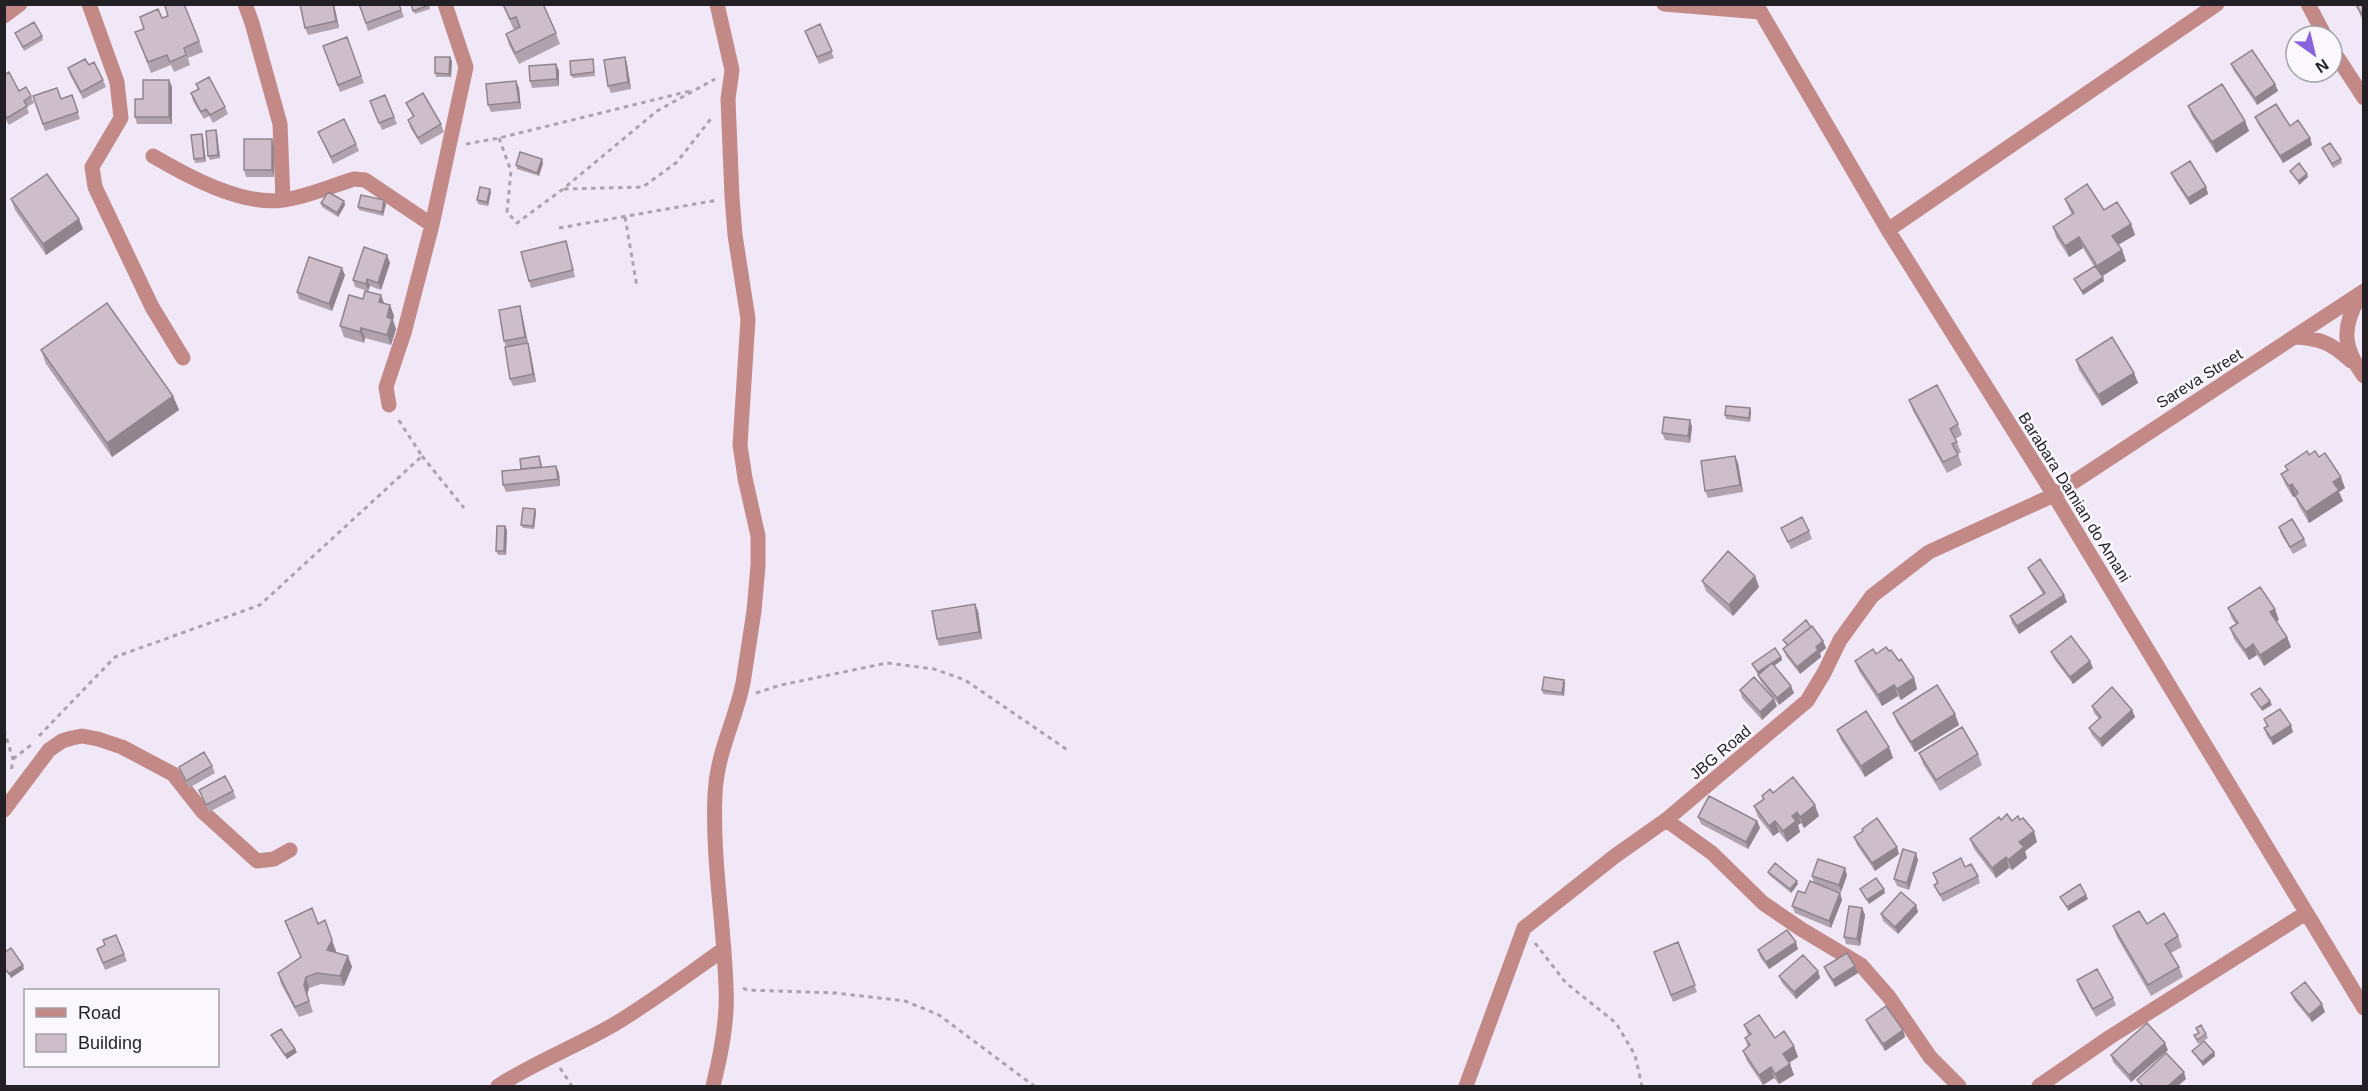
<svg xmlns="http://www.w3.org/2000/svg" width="2368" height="1091" viewBox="0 0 2368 1091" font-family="Helvetica,sans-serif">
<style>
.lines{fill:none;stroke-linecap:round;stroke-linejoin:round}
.path{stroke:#a9a3ae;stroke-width:3;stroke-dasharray:4.5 4.5;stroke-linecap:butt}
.minor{stroke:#c38987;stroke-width:15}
.wall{fill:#b0a3ad}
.shaded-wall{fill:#90858d}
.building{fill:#cdbec9;stroke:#90858d;stroke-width:1.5}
.labels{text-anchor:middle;stroke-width:5;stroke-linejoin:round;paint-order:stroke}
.street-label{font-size:16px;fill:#221f25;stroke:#fbf8fd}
</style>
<rect width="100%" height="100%" fill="#f0e8f7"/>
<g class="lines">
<path class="path" d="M499,138L511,171L507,212L517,223L563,189L657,111L715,79
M466,144L499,138L690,91
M564,189L643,187L677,162L713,116
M625,217L637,287
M559,228L718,200
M422,456L464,508
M756,693L781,685L887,663L934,669L965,680L1069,751
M4,730L13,759L11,773
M39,736L115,657L260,605L422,456L398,419
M13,759L31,745
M1535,943L1566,983L1616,1023L1635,1055L1642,1086
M743,988L747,990L836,993L905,1001L939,1015L1034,1086
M560,1068L572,1086"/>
<path class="minor" d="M89,4L117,82L121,118L92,167L95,187L152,307L183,358
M245,4L252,23L280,124L283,200
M1664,4L1760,12
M1756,4L1888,230L2054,495L2364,1008
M2308,4L2325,36
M4,16L20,4
M2332,49L2364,98
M153,156C187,176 242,206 283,200C307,197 331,186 354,179L365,180L432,225
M1888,230L2217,4
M2359,297C2342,327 2342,347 2364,376
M2296,337C2322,339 2331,343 2351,361
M389,405L386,387L404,333L432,225L466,67L445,4
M4,810L49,750L62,741L72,738L82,736L98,739L122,747L173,774L203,812L257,861L274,859L290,850
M1666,820L1712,853L1763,903L1801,929L1861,965L1889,997L1930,1057L1959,1086
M498,1086C535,1062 575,1047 613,1025C652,1002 687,975 724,949
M713,1086C721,1054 728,1020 726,987C724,923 712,858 715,794C717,752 735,722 743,683L754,611L758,566V536L745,478L740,445L748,319L735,235L732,197L728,99L732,70L717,4
M1466,1086L1524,928L1615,856L1666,820L1807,701L1824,673L1840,640L1872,596L1929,552L2054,495L2364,291
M2039,1086L2110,1037L2306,913"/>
</g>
<path class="wall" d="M334,4L339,28L308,35L305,28Z
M359,4H399L404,17L368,31Z
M411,4H429L430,9L415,14Z
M502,4H543L556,33L560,44L519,64L509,45L506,34L514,30Z
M2364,4V22L2361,17L2357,7Z
M162,18L199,41L203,52L188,58L190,65L174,72L171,65L151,73L135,32L144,29Z
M820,24L834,58L819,64L805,31Z
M15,33L42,36L43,40L24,51Z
M347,37L364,83L340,92L323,46Z
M625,57L627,64L631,89L611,93L608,86Z
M593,59L595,76L573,78L571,75Z
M452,61L451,77H436L435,73Z
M556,64L559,71V86L532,88L530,81Z
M2231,64L2275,84L2278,91L2257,105L2234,71Z
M68,68L103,80L106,87L83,99L70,75Z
M4,75L19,91L31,96L34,103L27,107L29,113L9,125L4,117Z
M169,80L172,87V124H137L135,117L143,99Z
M516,81L519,88L521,109L491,112L488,105Z
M196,84L225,107L228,114L213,123L209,116L204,119L193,101L191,93L198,89Z
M72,95L80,119L45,131L33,96L61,99Z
M385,95L397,124L382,130L370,101Z
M406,103L441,124L444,132L421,145L410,127L408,120L413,117Z
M2188,106L2245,121L2249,131L2216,153L2192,116Z
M2255,117L2290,126L2310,138L2312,145L2283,163L2258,124Z
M318,132L356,144L359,151L333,164Z
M217,133L220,158L210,160L208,156Z
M202,134L203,137L206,162L195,163L194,159Z
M274,146V177H246L244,170Z
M2322,148L2341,159L2342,163L2333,168Z
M543,163L539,176L517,169L516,165Z
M2171,173L2206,187L2208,194L2190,205L2174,180Z
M491,192L488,206L478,204L477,200Z
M11,199L83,229L46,255L15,210Z
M2065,199L2104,210L2131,224L2135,235L2118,245L2122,250L2126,261L2102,276L2104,281L2083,295L2074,279L2094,266L2083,248L2069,257L2056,237L2053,227L2072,215L2069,209Z
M344,201L345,205L338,217L322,207L321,203Z
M386,204L383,216L359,210L358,207Z
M568,249L575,277L531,288L529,281Z
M387,255L390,263L381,290L370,286L368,291L355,287L353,280Z
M345,275L332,311L299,299L297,292Z
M381,295L384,303L390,305L394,316L393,320L396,329L391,345L365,338L364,343L344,337L340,326L363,299Z
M520,306L522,314L528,343L530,350L536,382L513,386L510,379L506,347L504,341Z
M41,350L173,396L179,410L112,457L46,364Z
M2076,360L2134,373L2138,383L2102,406L2079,370Z
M1909,400L1958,424L1962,435L1955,439L1961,452L1958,454L1962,465L1947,473L1913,411Z
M1751,411L1750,422L1726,419L1725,415Z
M1690,420L1692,427L1690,443L1665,440L1662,433Z
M2309,455L2345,488L2339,492L2343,501L2309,523L2299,506L2295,496L2293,497L2285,484L2281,474L2287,470L2285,466Z
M1735,456L1738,463L1743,492L1708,498L1705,491Z
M541,460L542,467L559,473L560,486L506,492L503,485L521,469Z
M536,512L534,529L523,528L521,525Z
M2279,527L2304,539L2307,546L2293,554L2281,534Z
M1781,528L1809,531L1812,539L1791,549Z
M507,530L506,555H498L496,551Z
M2028,568L2067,602L2019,634L2012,623L2010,616L2043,594L2031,575Z
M1755,576L1759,587L1733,616L1706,591L1702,581Z
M975,604L978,611L982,639L939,646L937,639Z
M2228,608L2279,620L2276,621L2287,637L2291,647L2264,666L2257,655L2249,660L2234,639L2230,628L2236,624L2232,619Z
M1783,640L1823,641L1826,648L1820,653L1821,657L1800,674L1786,656L1783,649L1787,646Z
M1889,651L1914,678L1917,689L1901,700L1898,696L1882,706L1859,671L1855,661L1876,654Z
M2051,652L2093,668L2073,684L2054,659Z
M1781,657L1782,660L1774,666L1794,693L1779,705L1761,682L1758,675L1752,664Z
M1564,680L1565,683L1564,696L1543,694L1542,690Z
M1740,690L1777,706L1762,720L1742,698Z
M2092,706L2132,710L2135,717L2102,747L2092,735L2089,728L2099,719L2094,713Z
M1893,713L1955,714L1959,725L1915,752L1897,723Z
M2264,719L2293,732L2273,745L2267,736L2264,728L2267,727Z
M1837,730L1889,747L1893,758L1865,777L1841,740Z
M1919,753L1978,754L1982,765L1940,791L1923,764Z
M212,766L215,773L189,788L181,774L179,767Z
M199,790L233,791L236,798L209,812Z
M1773,793L1819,816L1804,828L1801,823L1798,825L1800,832L1787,842L1779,832L1773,836L1758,817L1754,806L1763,800L1762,796Z
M1698,817L1757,821L1760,828L1748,849L1701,824Z
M2001,820L2012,821L2037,842L2025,851L2027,858L2012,870L2009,868L1996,878L1974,849L1970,839Z
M1862,829L1899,854L1875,871L1857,845L1854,837L1863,831Z
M1918,860L1909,890L1897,886L1894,879Z
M1965,867L1978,876L1980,883L1943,902L1934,885L1937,883L1933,873Z
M1768,872L1798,884L1791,893L1769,875Z
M1847,875L1841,892L1814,883L1812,876Z
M1805,893H1840L1842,900L1831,928L1795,913L1792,906Z
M1916,905L1918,912L1898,934L1883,921L1881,914Z
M1862,908L1865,915L1860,946L1846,944L1844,937Z
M285,921L318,924L336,951L335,952L348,956L352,967L344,986L321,984L309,988L307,995L313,1012L299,1017L281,984L278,973L301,957Z
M2147,924L2178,936L2182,947L2171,953L2179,967L2183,977L2151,996L2117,937L2113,926Z
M1678,942L1697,992L1673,1002L1654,952Z
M97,949L124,954L127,961L105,970Z
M1798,949L1769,969L1760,957L1758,950Z
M1855,966L1858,973L1835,987L1827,974L1824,967Z
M1818,971L1820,978L1796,999L1782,983L1779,976Z
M2077,980L2113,998L2116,1005L2096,1017L2079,987Z
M2291,993L2325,1012L2312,1022L2294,1000Z
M1866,1020L1903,1030L1905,1037L1885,1051L1869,1027Z
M1744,1025L1794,1046L1798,1057L1789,1063L1794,1075L1779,1084L1774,1078L1763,1085L1747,1061L1743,1051L1748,1047L1745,1038L1748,1035Z
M2196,1028L2206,1034L2208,1038L2198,1044L2194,1035L2198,1033Z
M271,1035L297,1052L287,1059L273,1039Z
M2168,1050L2131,1082L2113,1062L2111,1055Z
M2192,1051L2214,1052L2215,1056L2203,1066L2194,1054Z"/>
<path class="shaded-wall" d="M333,4H334L339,28L336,21Z
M450,57L452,61L451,77L449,74Z
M625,57L627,64L631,89L628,82Z
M556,64L559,71V86L557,79Z
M169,80L172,87V124L169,117Z
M516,81L519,88L521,109L519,102Z
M2275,84L2278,91L2257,105L2255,98Z
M2245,121L2249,131L2216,153L2212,142Z
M216,130L217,133L220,158L218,155Z
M202,134L203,137L206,162L204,158Z
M2310,138L2312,145L2283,163L2280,156Z
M272,139L274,146V177L272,170Z
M542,159L543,163L539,176L537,173Z
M2307,174L2308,177L2299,185L2298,181Z
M2206,187L2208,194L2190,205L2188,198Z
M490,189L491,192L488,206L487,202Z
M384,200L386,204L383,216L382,212Z
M344,201L345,205L338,217L337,213Z
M79,219L83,229L46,255L43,244Z
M2131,224L2135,235L2116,246L2112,236Z
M2079,237L2083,248L2069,257L2065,246Z
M2122,250L2126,261L2101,277L2097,266Z
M387,255L390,263L381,290L378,283Z
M342,268L345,275L332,311L329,304Z
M2103,277L2104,281L2083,295L2082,291Z
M367,279L370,286L368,291L366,284Z
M381,295L385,306L379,302Z
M390,305L394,316L393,320L396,329L391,345L387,335V317Z
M520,306L522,314L528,344L525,337Z
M361,328L365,338L364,343L360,332Z
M528,343L530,350L536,382L533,374Z
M2134,373L2138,383L2102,406L2098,395Z
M173,396L179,410L112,457L107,443Z
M1750,408L1751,411L1750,422L1749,418Z
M1690,420L1692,427L1690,443L1688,436Z
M1735,456L1738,463L1743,492L1740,485Z
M556,466L559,473L560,486L558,479Z
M2341,477L2345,488L2339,492L2343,501L2309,523L2306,512L2333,482Z
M2292,484L2296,495L2293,497L2289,486Z
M535,509L536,512L534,529L533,526Z
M505,526L507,530L506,555L504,551Z
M1755,576L1759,587L1733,616L1729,605Z
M2064,595L2067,602L2019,634L2017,626Z
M975,604L978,611L982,639L979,632Z
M2275,609L2279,620L2274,623L2270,612Z
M2287,637L2291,647L2264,666L2260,655Z
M1823,641L1826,648L1820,653L1821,657L1800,674L1797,667L1816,647Z
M2253,644L2257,655L2249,660L2245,650Z
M1781,657L1782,660L1759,676L1758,672Z
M2090,661L2093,668L2073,684L2070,677Z
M1914,678L1917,689L1901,700L1897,689Z
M1564,680L1565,683L1564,696L1562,693Z
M1894,685L1898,696L1882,706L1878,695Z
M1791,686L1794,693L1779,705L1777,698Z
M1774,699L1777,706L1762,720L1760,712Z
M2270,701L2272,705L2262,711L2261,708Z
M2132,710L2135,717L2102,747L2100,739Z
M1955,714L1959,725L1915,752L1911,742Z
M2291,725L2293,732L2273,745L2271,738Z
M1889,747L1893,758L1865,777L1861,766Z
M1815,805L1819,816L1804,828L1800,817Z
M1797,812L1801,823L1798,825L1800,832L1787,842L1783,831L1792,816Z
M1757,821L1760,828L1748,849L1746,842Z
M1775,821L1779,832L1773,836L1769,826Z
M2034,831L2037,842L2025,851L2027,858L2012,870L2008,860L2019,842Z
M1897,847L1899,854L1875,871L1872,863Z
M1916,853L1918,860L1909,890L1907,883Z
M2006,857L2009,868L1996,878L1992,868Z
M1845,868L1847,875L1841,892L1839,885Z
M1797,881L1798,884L1791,893L1790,889Z
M1884,889L1885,893L1869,904L1867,900Z
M1840,893L1842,900L1831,928L1829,921Z
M2086,895L2088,899L2068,911L2067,907Z
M1916,905L1918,912L1898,934L1895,927Z
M1862,908L1865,915L1860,946L1857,939Z
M325,920L336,951L331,960L327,950Z
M1796,942L1798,949L1769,969L1766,962Z
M348,956L352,967L344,986L340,976Z
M23,965L24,969L11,978L9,974Z
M1855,966L1858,973L1835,987L1833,980Z
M1818,971L1820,978L1796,999L1794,992Z
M306,977L309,988L307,995L313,1012L304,985Z
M2322,1004L2325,1012L2312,1022L2309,1015Z
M1903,1030L1905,1037L1885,1051L1883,1044Z
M2165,1043L2168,1050L2131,1082L2129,1075Z
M1794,1046L1798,1057L1787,1064L1783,1054Z
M295,1049L297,1052L287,1059L285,1055Z
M2214,1052L2215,1056L2203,1066L2202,1062Z
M1790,1064L1794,1075L1779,1084L1775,1074Z
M1771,1067L1774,1078L1763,1085L1759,1075Z
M2184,1072L2186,1079L2178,1086H2168Z"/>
<path class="building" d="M169,4H184L199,41L184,48L186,55L170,62L167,55L148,62L135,32L144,29L140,17L158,9L162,18L168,16L165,6Z
M300,4H333L336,21L305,28Z
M359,4H399L401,10L366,23Z
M411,4H429V5L413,11Z
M503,4H543L556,33L515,53L506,34L520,27L516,17L510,19Z
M2360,4H2364V17L2357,7Z
M34,22L42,36L23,47L15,33Z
M820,24L832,51L817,57L805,31Z
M347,37L361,76L338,85L323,46Z
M2252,50L2275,84L2255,98L2231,64Z
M435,57H450L449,74L435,73Z
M625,57L628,82L608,86L604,60Z
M85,59L89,65L94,62L103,80L81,92L68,68Z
M593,59L594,72L571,75L570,61Z
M556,64L557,79L530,81L529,66Z
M9,72L19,91L26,87L31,96L24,101L27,106L7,118L4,114V75Z
M209,77L225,107L210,115L206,109L201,112L191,93L199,89L196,84Z
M143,80H169V117H135V99H143Z
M516,81L519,102L488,105L486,84Z
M2222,84L2245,121L2212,142L2188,106Z
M57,88L61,99L72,95L78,112L43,124L33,96Z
M423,93L441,124L418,138L408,120L414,116L406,103Z
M385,95L394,117L379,123L370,101Z
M2276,104L2290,126L2298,120L2310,138L2280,156L2255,117Z
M344,119L356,144L331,157L318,132Z
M216,130L218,155L208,156L206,131Z
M202,134L204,158L194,159L191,135Z
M244,139H272V170H244Z
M2330,143L2341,159L2332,164L2322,148Z
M520,152L542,159L537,173L516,165Z
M2190,161L2206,187L2188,198L2171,173Z
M2299,163L2307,174L2298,181L2290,171Z
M47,174L79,219L43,244L11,199Z
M2087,184L2104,210L2117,202L2131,224L2112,236L2122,250L2097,266L2079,237L2065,246L2053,227L2074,213L2065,199Z
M480,187L490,189L487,202L477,200Z
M328,192L344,201L337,213L321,203Z
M361,195L384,200L382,212L358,207Z
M566,241L573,270L529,281L521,252Z
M364,247L387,255L378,283L367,279L366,284L353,280Z
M309,257L342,268L329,304L297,292Z
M2095,266L2103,277L2082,291L2074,279Z
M365,291L381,295L379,302L390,305L387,317L392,319L387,335L361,328L360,332L340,326L349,295L363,299Z
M107,303L173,396L107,443L41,350Z
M520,306L525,337L504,341L499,310Z
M2112,337L2134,373L2098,395L2076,360Z
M528,343L533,374L510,379L505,347Z
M1937,385L1958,424L1950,429L1957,442L1952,444L1958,455L1943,462L1909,400Z
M1726,406L1750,408L1749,418L1725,415Z
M1664,417L1690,420L1688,436L1662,433Z
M2307,451L2309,455L2315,451L2319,457L2325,453L2341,477L2333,482L2339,490L2306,512L2295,496L2298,493L2292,484L2289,486L2281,474L2288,470L2285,466Z
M539,456L541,467L521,469L520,459Z
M1735,456L1740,485L1705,491L1701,461Z
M556,466L558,479L503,485L502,471Z
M523,508L535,509L533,526L521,525Z
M1802,517L1809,531L1788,542L1781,528Z
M2292,519L2304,539L2290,547L2279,527Z
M497,526H505L504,551H496Z
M1728,551L1755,576L1729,605L1702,581Z
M2040,559L2064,595L2017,626L2010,616L2045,593L2028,568Z
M2260,587L2275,609L2270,612L2287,637L2260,655L2253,644L2245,650L2230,628L2238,623L2228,608Z
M975,604L979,632L937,639L932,611Z
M1806,620L1811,627L1788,645L1783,640Z
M1812,626L1823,641L1816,647L1818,650L1797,667L1783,649Z
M2071,636L2090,661L2070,677L2051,652Z
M1886,647L1889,651L1891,650L1899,661L1901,659L1914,678L1897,689L1894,685L1878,695L1855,661L1873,649L1876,654Z
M1775,648L1781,657L1758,672L1752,664Z
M1772,663L1791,686L1777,698L1758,675Z
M1544,677L1564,680L1562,693L1542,690Z
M1754,677L1774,699L1760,712L1740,690Z
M1937,685L1955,714L1911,742L1893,713Z
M2112,687L2132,710L2100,739L2089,728L2101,717L2092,706Z
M2260,688L2270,701L2261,708L2251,694Z
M2280,709L2291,725L2271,738L2264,728L2268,726L2264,719Z
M1866,711L1889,747L1861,766L1837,730Z
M1962,727L1978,754L1936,780L1919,753Z
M204,752L212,766L186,781L179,767Z
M225,776L233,791L206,805L199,790Z
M1793,777L1815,805L1800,817L1797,812L1792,816L1796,821L1783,831L1775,821L1769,826L1754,806L1764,799L1762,796L1770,789L1773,793Z
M1709,796L1757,821L1746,842L1698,817Z
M2007,814L2012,821L2018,816L2020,820L2023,818L2034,831L2019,842L2024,847L2008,860L2006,857L1992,868L1970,839L1999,817L2001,820Z
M1877,818L1897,847L1872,863L1854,837L1863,831L1862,829Z
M1903,849L1916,853L1907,883L1894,879Z
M1961,858L1965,867L1971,864L1978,876L1940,895L1934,885L1938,883L1933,873Z
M1818,859L1845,868L1839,885L1812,876Z
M1775,863L1797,881L1790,889L1768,872Z
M1876,878L1884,889L1867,900L1860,889Z
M1810,881L1840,893L1829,921L1792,906L1798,891L1805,893Z
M2080,884L2086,895L2067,907L2060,897Z
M1901,892L1916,905L1895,927L1881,914Z
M1849,906L1862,908L1857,939L1844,937Z
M312,908L318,924L325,920L332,940L327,950L348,956L340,976L317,973L306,977L304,985L309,1001L295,1007L278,973L301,957L285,921Z
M2139,911L2147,924L2164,913L2178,936L2165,944L2179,967L2148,985L2113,926Z
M1787,930L1796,942L1766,962L1758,950Z
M116,935L124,954L103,963L97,949L105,945L103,940Z
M1678,942L1695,985L1671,995L1654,952Z
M11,948L23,965L9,974L4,967V953Z
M1847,953L1855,966L1833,980L1824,967Z
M1803,955L1818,971L1794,992L1779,976Z
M2097,969L2113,998L2093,1009L2077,980Z
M2305,982L2322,1004L2309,1015L2291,993Z
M1886,1006L1903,1030L1883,1044L1866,1020Z
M1759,1015L1775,1038L1784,1031L1794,1046L1783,1054L1790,1064L1775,1074L1771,1067L1759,1075L1743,1051L1750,1045L1745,1038L1751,1034L1744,1025Z
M2147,1023L2165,1043L2129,1075L2111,1055Z
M2201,1025L2206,1034L2197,1040L2194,1035L2199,1033L2196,1028Z
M281,1029L295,1049L285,1055L271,1035Z
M2204,1041L2214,1052L2202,1062L2192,1051Z
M2166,1053L2184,1072L2168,1086H2143L2137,1080Z"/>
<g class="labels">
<g class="street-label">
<text transform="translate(2199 378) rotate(-32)" y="6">Sareva Street</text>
<text transform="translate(2075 497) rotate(58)" y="6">Barabara Damian do Amani</text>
<text transform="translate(1720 752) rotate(-40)" y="6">JBG Road</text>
</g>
</g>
<rect width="2368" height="1091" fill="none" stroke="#221f25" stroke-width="12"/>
<rect x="24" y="989" width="195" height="78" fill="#fbf8fd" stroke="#a4a1a7" stroke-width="1.5"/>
<rect x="36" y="1008" width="30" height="9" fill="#c38987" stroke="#a4a1a7" stroke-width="1.5"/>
<text x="78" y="1019" font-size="18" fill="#221f25">Road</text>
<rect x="36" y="1034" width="30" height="18" fill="#cdbec9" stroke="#a4a1a7" stroke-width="1.5"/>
<text x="78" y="1049" font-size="18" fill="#221f25">Building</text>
<g transform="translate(2314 54) rotate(146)"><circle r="28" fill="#fbf8fd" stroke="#a4a1a7" stroke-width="1.5"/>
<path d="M0-4.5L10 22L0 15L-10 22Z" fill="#8863de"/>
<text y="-9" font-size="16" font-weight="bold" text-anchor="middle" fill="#221f25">N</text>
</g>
</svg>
